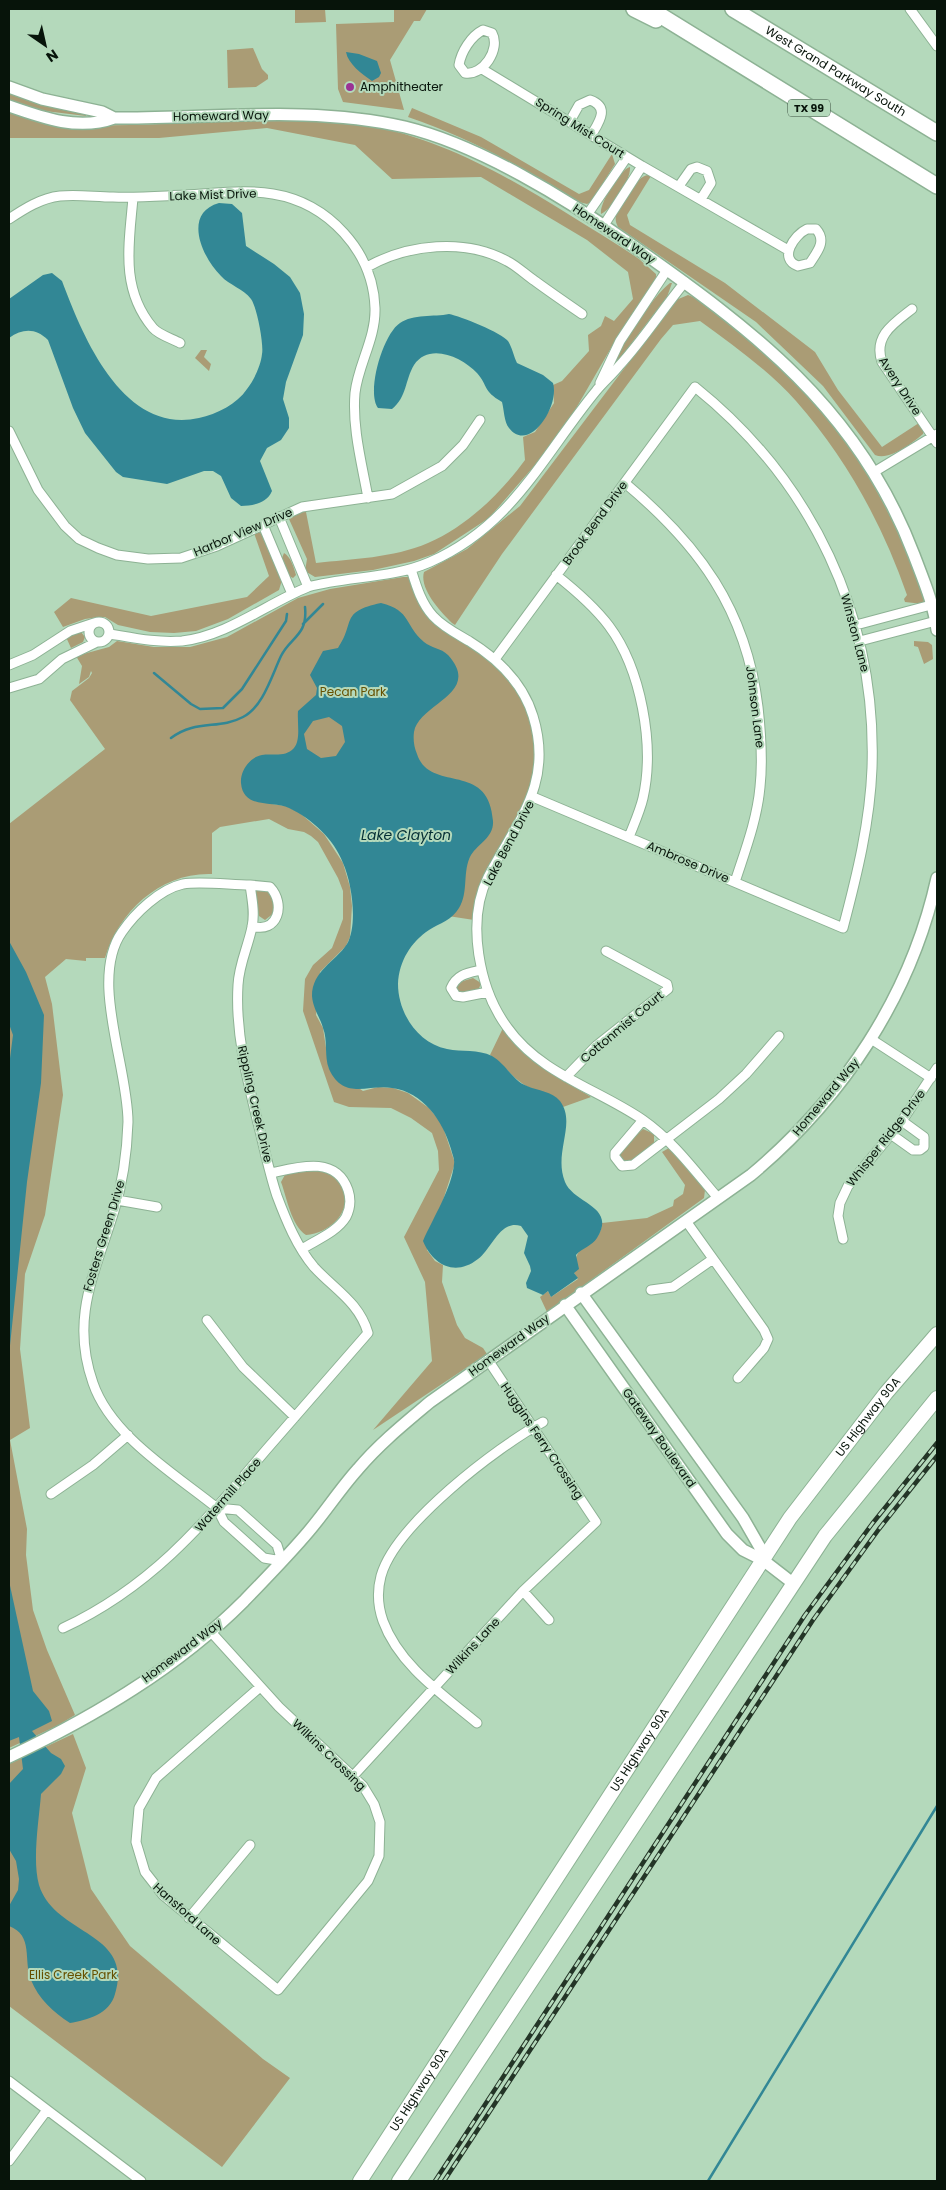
<svg xmlns="http://www.w3.org/2000/svg" width="946" height="2190" viewBox="0 0 946 2190" font-family="Poppins,sans-serif">
<style>
.green{fill:#aa9c75}
.water{fill:#328795;fill-rule:evenodd}
.lines{fill:none;stroke-linecap:round;stroke-linejoin:round}
.stream{stroke:#328795;stroke-width:2.5}
.street-casing{stroke:#8db294;stroke-width:11}
.secondary-casing{stroke:#8db294;stroke-width:14}
.primary-casing{stroke:#8db294;stroke-width:16}
.highway-casing{stroke:#8db294;stroke-width:18}
.street{stroke:#fff;stroke-width:9}
.secondary{stroke:#fff;stroke-width:11}
.primary{stroke:#fff;stroke-width:14}
.highway{stroke:#fff;stroke-width:15}
.rail-casing{stroke:#243527;stroke-width:4.5}
.rail{stroke:#b4d9bb;stroke-width:2.5;stroke-dasharray:8;stroke-linecap:butt}
.poi-dot{fill:#9b3295;stroke:#b4d9bb;stroke-width:2}
.labels{text-anchor:middle;stroke-width:4;stroke-linejoin:round;paint-order:stroke}
.shield{fill:#b4d9bb;stroke:#3b4f3f;stroke-width:1}
.shield-label{font-size:11px;font-weight:bold;fill:#07140a}
.street-label{font-size:12px;fill:#07140a;stroke:#b4d9bb}
.poi-label{font-size:12px;fill:#07140a;stroke:#b4d9bb;text-anchor:start}
.park-label{font-size:12px;fill:#665000;stroke:#b4d9bb}
.water-label{font-size:14px;font-style:italic;fill:#052f35;stroke:#b4d9bb}
</style>
<rect width="100%" height="100%" fill="#b4d9bb"/>
<path class="green" d="M295,9H325L326,22L295,23Z
M394,9H427L420,21H414L390,60L404,110L343,102L338,89L336,24L394,22Z
M253,48L262,69L268,75V79L256,87L228,88L227,50Z
M9,91L32,101L86,114V116L45,111L12,102L9,101Z
M412,108L481,137L579,194L589,190L612,154L615,164L591,202L587,204L579,202C524,168 470,138 408,117Z
M9,110C38,115 69,125 98,125C187,127 278,110 366,125C440,138 505,175 568,214C592,229 616,243 639,259L656,274V281L622,329L571,417L535,465L489,518L434,554L414,561L373,570L315,577L305,571L307,559L289,519L290,516L303,510L306,512L316,563C352,559 393,558 428,543C466,527 501,493 525,460L523,437L535,432L554,403L553,385L562,381L589,351L588,335L601,326L605,316L614,321L633,299L628,272L587,240L481,177L392,179L355,145L267,128L159,138H9Z
M630,167C631,180 613,209 601,214C599,204 620,169 630,167Z
M648,175L651,176L627,215L630,225L725,283L815,352L838,390L882,447L922,421L925,427L923,434C912,443 890,461 875,455L823,386L756,322L618,227C616,223 615,219 616,215C619,204 637,176 648,175Z
M670,283H672L667,297L614,366C617,348 654,295 670,283Z
M688,295C704,300 719,314 732,324C827,393 887,491 925,600L923,604L905,602L904,599L907,595C882,523 846,458 796,401C768,370 733,345 700,321L673,325L661,339L502,554L455,625L452,623C441,612 419,589 424,572L467,549L520,506L676,300Z
M201,350H207L204,357L211,364L209,371L195,358Z
M253,530L265,535L282,580L279,590L228,619L196,631L174,633L150,632L118,625L105,617H99L85,619L63,627L54,612L71,598L151,616L247,597L269,576Z
M284,553C291,557 294,568 296,575L293,578L289,576L282,558Z
M403,577H408L412,581L426,611L506,672L529,711L537,742L536,769L529,795L498,851L474,920L435,914L351,799L272,804L286,806L300,813L324,834L343,863L350,887L352,906L350,937L346,946L320,972L316,1015L323,1028L329,1068L363,1091L378,1087L393,1088L408,1093L429,1108L442,1124L455,1163L427,1250L435,1261L443,1265L442,1282L457,1325L465,1338L483,1348L487,1354L373,1430L432,1361L425,1282L404,1237L439,1170L438,1151L432,1133L411,1118L391,1108L349,1107L334,1102L303,1011L305,979L313,965L332,948L343,919V891L338,878L318,842L311,836L304,832L288,829L269,819L220,827L212,833V874C161,872 119,911 105,958H86V961L66,959L45,977L52,1004L63,1095L45,1215L25,1274L20,1349L30,1428L10,1440L27,1529L26,1555L33,1610L47,1650L75,1715L57,1726L9,1748V824L105,749L70,700L72,691L89,678L92,673L91,671L89,677L79,684L82,666L76,656L109,647L117,641L154,647H190L227,637L298,598L330,589Z
M81,632L85,637L83,642L71,648L66,637Z
M914,641L928,642L932,645L933,659L924,664L918,647L914,646Z
M259,889L267,891L275,902L274,913L265,920L259,916L255,892Z
M473,978L481,983L478,991L460,994L456,987L460,982Z
M503,1028C530,1062 554,1075 591,1097L563,1107C554,1089 537,1094 523,1084C511,1076 503,1064 490,1055Z
M643,1129L654,1134V1144L632,1161H622L619,1155L622,1147Z
M669,1148L705,1190L704,1198L547,1312L540,1297L548,1291L551,1297L578,1279L574,1273C575,1267 575,1258 578,1253C586,1241 600,1244 602,1223L647,1218L673,1206L674,1200L683,1194L685,1185L662,1152Z
M322,1168C363,1185 346,1231 306,1235C291,1225 287,1198 281,1182L286,1173Z
M73,1734L86,1768L72,1813L91,1889L130,1946L263,2059L290,2078L222,2167L9,2006V1764Z"/>
<path class="water" d="M346,52L359,54L377,61L381,73L379,77L372,81C362,74 348,64 346,52Z
M219,203L232,204L242,213L246,246L274,264L290,277L300,293L304,314L303,335L286,382L283,399L289,418V428L281,440L267,448L260,461L272,491C267,503 253,506 241,506L231,498L221,476L213,471H204L167,484L123,477L116,472L85,433L73,408L48,340C36,328 23,328 9,338V299L43,275L52,273L62,281C83,337 123,435 199,418C217,414 237,404 247,389C254,380 261,365 262,354C264,345 257,307 251,299C244,289 229,285 221,276C201,256 183,213 219,203Z
M449,314C460,316 502,333 508,341C512,347 514,357 517,363L543,375L553,383C560,406 529,454 509,428C504,422 504,409 502,402C482,390 489,387 477,373C462,357 429,342 414,365C405,380 407,397 392,409L378,408C366,392 383,334 400,323C413,314 434,317 449,314Z
M381,603C412,611 404,625 424,642C431,648 441,648 448,655C483,694 419,703 414,732C413,739 414,747 417,754C430,794 489,760 493,821C494,837 479,843 471,855C462,871 469,892 459,908C452,920 440,923 429,930C411,942 399,961 398,984C398,1012 417,1043 447,1049C462,1052 478,1049 492,1056C506,1064 513,1081 527,1086C538,1091 552,1091 560,1101C577,1124 553,1152 565,1182C574,1204 617,1206 597,1238C592,1246 582,1248 576,1255L579,1269L574,1273L578,1278L551,1297L548,1291L543,1295L527,1288L526,1283L531,1271L530,1266L524,1253L528,1236L521,1226C500,1219 492,1249 478,1259C455,1277 433,1265 423,1241C433,1218 452,1188 454,1164C455,1159 452,1154 451,1149C443,1121 423,1092 392,1088C368,1084 344,1101 329,1069C324,1056 328,1040 323,1028C320,1017 313,1009 312,996C312,971 335,962 347,944C358,925 352,883 343,863C334,839 312,819 289,808C274,800 243,810 241,783C240,771 250,757 262,755C273,753 285,758 294,748C301,739 297,723 298,711L316,695L317,688L310,675L323,651L338,648C356,622 339,612 381,603ZM329,717L342,726L345,742L336,756L321,758L307,749L304,734L313,721Z
M9,941L26,972L44,1015L41,1083L27,1182L9,1355V1066L13,1035L9,1024Z
M9,1581L33,1691L49,1711L52,1721L32,1731L51,1753L61,1759L65,1766L61,1774L41,1794C39,1820 32,1860 39,1885C55,1936 134,1931 115,1994C110,2014 87,2020 70,2023C54,2013 38,1998 31,1980C23,1961 34,1935 9,1926V1906L18,1890L19,1879L16,1861L9,1849V1784L23,1769L19,1737L9,1741Z"/>
<g class="lines">
<path class="stream" d="M303,624L323,604
M154,673L191,704L200,709L223,708L242,689L286,621L287,614
M171,738C196,719 219,730 243,717C263,707 272,675 281,656C290,637 308,636 305,607
M708,2181L937,1806"/>
<defs>
<path id="street" d="M910,9L937,46
M483,30L492,33C501,49 483,76 465,73L459,65C461,52 471,36 483,30Z
M482,69L642,166L788,250
M570,121L579,105L590,100C610,107 599,122 592,134
M679,186L691,169L697,167L707,171L711,183L701,199
M133,198C129,244 120,289 153,328C159,335 173,339 180,343
M587,215L627,157
M9,219C24,209 41,198 60,196C77,194 96,197 113,197C137,198 161,196 185,195C213,194 245,189 273,194C328,203 373,251 375,308C376,338 358,365 355,393C352,428 362,464 368,498
M604,225L642,166
M807,229H816C827,241 817,252 810,263L798,266C778,259 794,235 807,229Z
M367,267C408,244 465,238 507,261C517,266 526,275 535,281C550,292 566,303 582,314
M912,309C894,323 873,336 882,362L937,443
M600,383L620,341L667,270
M9,431L38,490L65,526L79,539L98,548L117,555L148,559L181,558L217,546L302,507L392,494L442,466L463,445L480,420
M874,472L937,434
M625,483C699,545 746,609 758,707C761,734 763,760 760,787C757,820 745,851 735,882
M279,517L308,587
M263,525L292,594
M411,569C416,585 421,603 433,616C443,627 457,634 469,641C498,659 523,683 533,716C554,784 517,821 488,877C466,921 479,989 507,1027C540,1074 598,1089 643,1120C673,1141 694,1170 718,1198
M556,575C575,590 594,606 609,626C641,669 655,745 643,798C640,811 634,824 629,837
M89 632a10 10 0 1 1 20 0a10 10 0 1 1-20 0Z
M856,625L931,605
M110,634C134,638 157,643 182,641C227,636 266,604 308,587C348,576 391,579 430,562C512,526 542,457 596,391C603,382 612,375 619,366C643,340 662,310 685,282
M860,641L936,621
M495,659L695,387C812,481 877,617 872,768C870,822 857,875 843,928L533,797
M9,665L33,655L70,631L94,623
M9,688L39,679L62,659L97,642
M250,885L270,887C286,904 278,934 252,926
M481,970C468,973 457,974 451,988L456,996L463,997L488,992
M871,1039L931,1078
M566,1077L596,1046L668,989L667,984L606,951
M643,1120L615,1153V1157L622,1166L633,1165L719,1099L746,1074L779,1036
M892,1135L913,1150H920L924,1147V1137L902,1121
M271,1173C298,1167 336,1155 348,1190C351,1199 350,1209 346,1217C337,1232 316,1240 302,1249
M117,1200L157,1207
M686,1221L764,1330L768,1339L764,1348L738,1378
M843,1239L838,1216L840,1203L848,1186L902,1121L937,1068
M651,1290L673,1287L713,1259
M207,1320L243,1367L295,1417
M51,1494L93,1465L128,1435
M523,1591L549,1620
M63,1628C153,1586 204,1523 266,1450C300,1411 334,1372 368,1333C359,1302 334,1289 314,1267C297,1247 286,1220 277,1196C270,1175 265,1152 260,1131C248,1083 235,1034 238,985C239,964 248,947 252,927C255,913 252,899 250,885C232,885 200,881 183,884C160,889 135,913 122,932C89,979 128,1066 128,1122C127,1152 123,1182 114,1211C95,1273 70,1318 93,1383C111,1436 175,1474 217,1508L224,1522L264,1558L282,1561L277,1545L238,1510L217,1508
M211,1632L279,1707L363,1786L374,1804L380,1822L379,1856L368,1881L278,1990L163,1895L145,1872L136,1842L139,1808L156,1778L260,1687
M477,1723C442,1694 399,1665 383,1621C378,1607 377,1591 381,1576C395,1525 497,1447 543,1422
M354,1775L523,1591L596,1522L488,1360
M189,1918L250,1845
M9,2081L141,2181
M9,2161L47,2110"/>
<path id="secondary" d="M9,87L42,99L102,112L114,118
M9,106C43,118 79,131 114,118C211,119 309,105 405,127C479,145 567,199 629,243C752,329 859,409 914,555C923,579 934,604 937,630
M581,1293L743,1518L762,1551L763,1560
M565,1305L727,1534L743,1550L763,1560L794,1584
M9,1757C94,1717 177,1668 244,1601C266,1578 288,1556 309,1531C326,1511 340,1489 358,1469C379,1444 405,1423 430,1402L751,1175C843,1098 911,996 937,878"/>
<g id="primary">
<path id="s1" d="M360,2181L790,1518L886,1393L937,1334"/>
<path d="M399,2181L825,1536L937,1398"/>
</g>
<g id="highway">
<path d="M634,9L656,20"/>
<path d="M650,9L937,186"/>
<path id="s2" d="M733,9L937,133"/>
</g>
</defs>
<use href="#street" class="street-casing"/>
<use href="#secondary" class="secondary-casing"/>
<use href="#primary" class="primary-casing"/>
<use href="#highway" class="highway-casing"/>
<use href="#street" class="street"/>
<use href="#secondary" class="secondary"/>
<use href="#primary" class="primary"/>
<use href="#highway" class="highway"/>
<defs>
<path id="rail" d="M435,2181L805,1615L872,1524L937,1443
M444,2181L813,1620L879,1529L937,1456"/>
</defs>
<use href="#rail" class="rail-casing"/>
<use href="#rail" class="rail"/>
</g>
<circle class="poi-dot" cx="350" cy="87" r="5"/>
<g class="labels">
<rect class="shield" x="788" y="99.5" width="42" height="17" rx="4"/>
<g class="shield-label">
<text x="809" y="112">TX 99</text>
</g>
<g class="street-label">
<text dy="4" stroke="none"><textPath href="#s2" startOffset="120">West Grand Parkway South</textPath></text>
<text transform="translate(221 116) rotate(-1)" y="4">Homeward Way</text>
<text transform="translate(580 128) rotate(32)" y="4">Spring Mist Court</text>
<text transform="translate(213 195) rotate(-2)" y="4">Lake Mist Drive</text>
<text transform="translate(614 234) rotate(34)" y="4">Homeward Way</text>
<text transform="translate(900 386) rotate(57)" y="4">Avery Drive</text>
<text transform="translate(595 523) rotate(-54)" y="4">Brook Bend Drive</text>
<text transform="translate(243 532) rotate(-23)" y="4">Harbor View Drive</text>
<text transform="translate(855 633) rotate(75)" y="4">Winston Lane</text>
<text transform="translate(755 707) rotate(83)" y="4">Johnson Lane</text>
<text transform="translate(509 843) rotate(-62)" y="4">Lake Bend Drive</text>
<text transform="translate(688 862) rotate(23)" y="4">Ambrose Drive</text>
<text transform="translate(622 1027) rotate(-40)" y="4">Cottonmist Court</text>
<text transform="translate(826 1097) rotate(-50)" y="4">Homeward Way</text>
<text transform="translate(255 1104) rotate(77)" y="4">Rippling Creek Drive</text>
<text transform="translate(886 1138) rotate(-52)" y="4">Whisper Ridge Drive</text>
<text transform="translate(104 1236) rotate(-73)" y="4">Fosters Green Drive</text>
<text transform="translate(509 1345) rotate(-36)" y="4">Homeward Way</text>
<text dy="4" stroke="none"><textPath href="#s1" startOffset="918">US Highway 90A</textPath></text>
<text transform="translate(659 1438) rotate(55)" y="4">Gateway Boulevard</text>
<text transform="translate(542 1441) rotate(56)" y="4">Huggins Ferry Crossing</text>
<text transform="translate(228 1495) rotate(-49)" y="4">Watermill Place</text>
<text transform="translate(473 1646) rotate(-47)" y="4">Wilkins Lane</text>
<text transform="translate(182 1651) rotate(-37)" y="4">Homeward Way</text>
<text dy="4" stroke="none"><textPath href="#s1" startOffset="514">US Highway 90A</textPath></text>
<text transform="translate(329 1755) rotate(44)" y="4">Wilkins Crossing</text>
<text transform="translate(187 1914) rotate(42)" y="4">Hansford Lane</text>
<text dy="4" stroke="none"><textPath href="#s1" startOffset="109">US Highway 90A</textPath></text>
</g>
<g class="poi-label">
<text x="360" y="91">Amphitheater</text>
</g>
<g class="park-label">
<text x="353" y="696">Pecan Park</text>
<text x="73" y="1979">Ellis Creek Park</text>
</g>
<g class="water-label">
<text x="406" y="840">Lake Clayton</text>
</g>
</g>
<rect width="946" height="2190" fill="none" stroke="#07140a" stroke-width="20"/>
<g transform="translate(45 45) rotate(146)" stroke="#b4d9bb" stroke-width="4" paint-order="stroke">
<path d="M0-4L9 19L0 12L-9 19Z" fill="#07140a"/>
<text y="-8" font-size="14" font-weight="bold" text-anchor="middle" fill="#07140a">N</text>
</g>
</svg>
